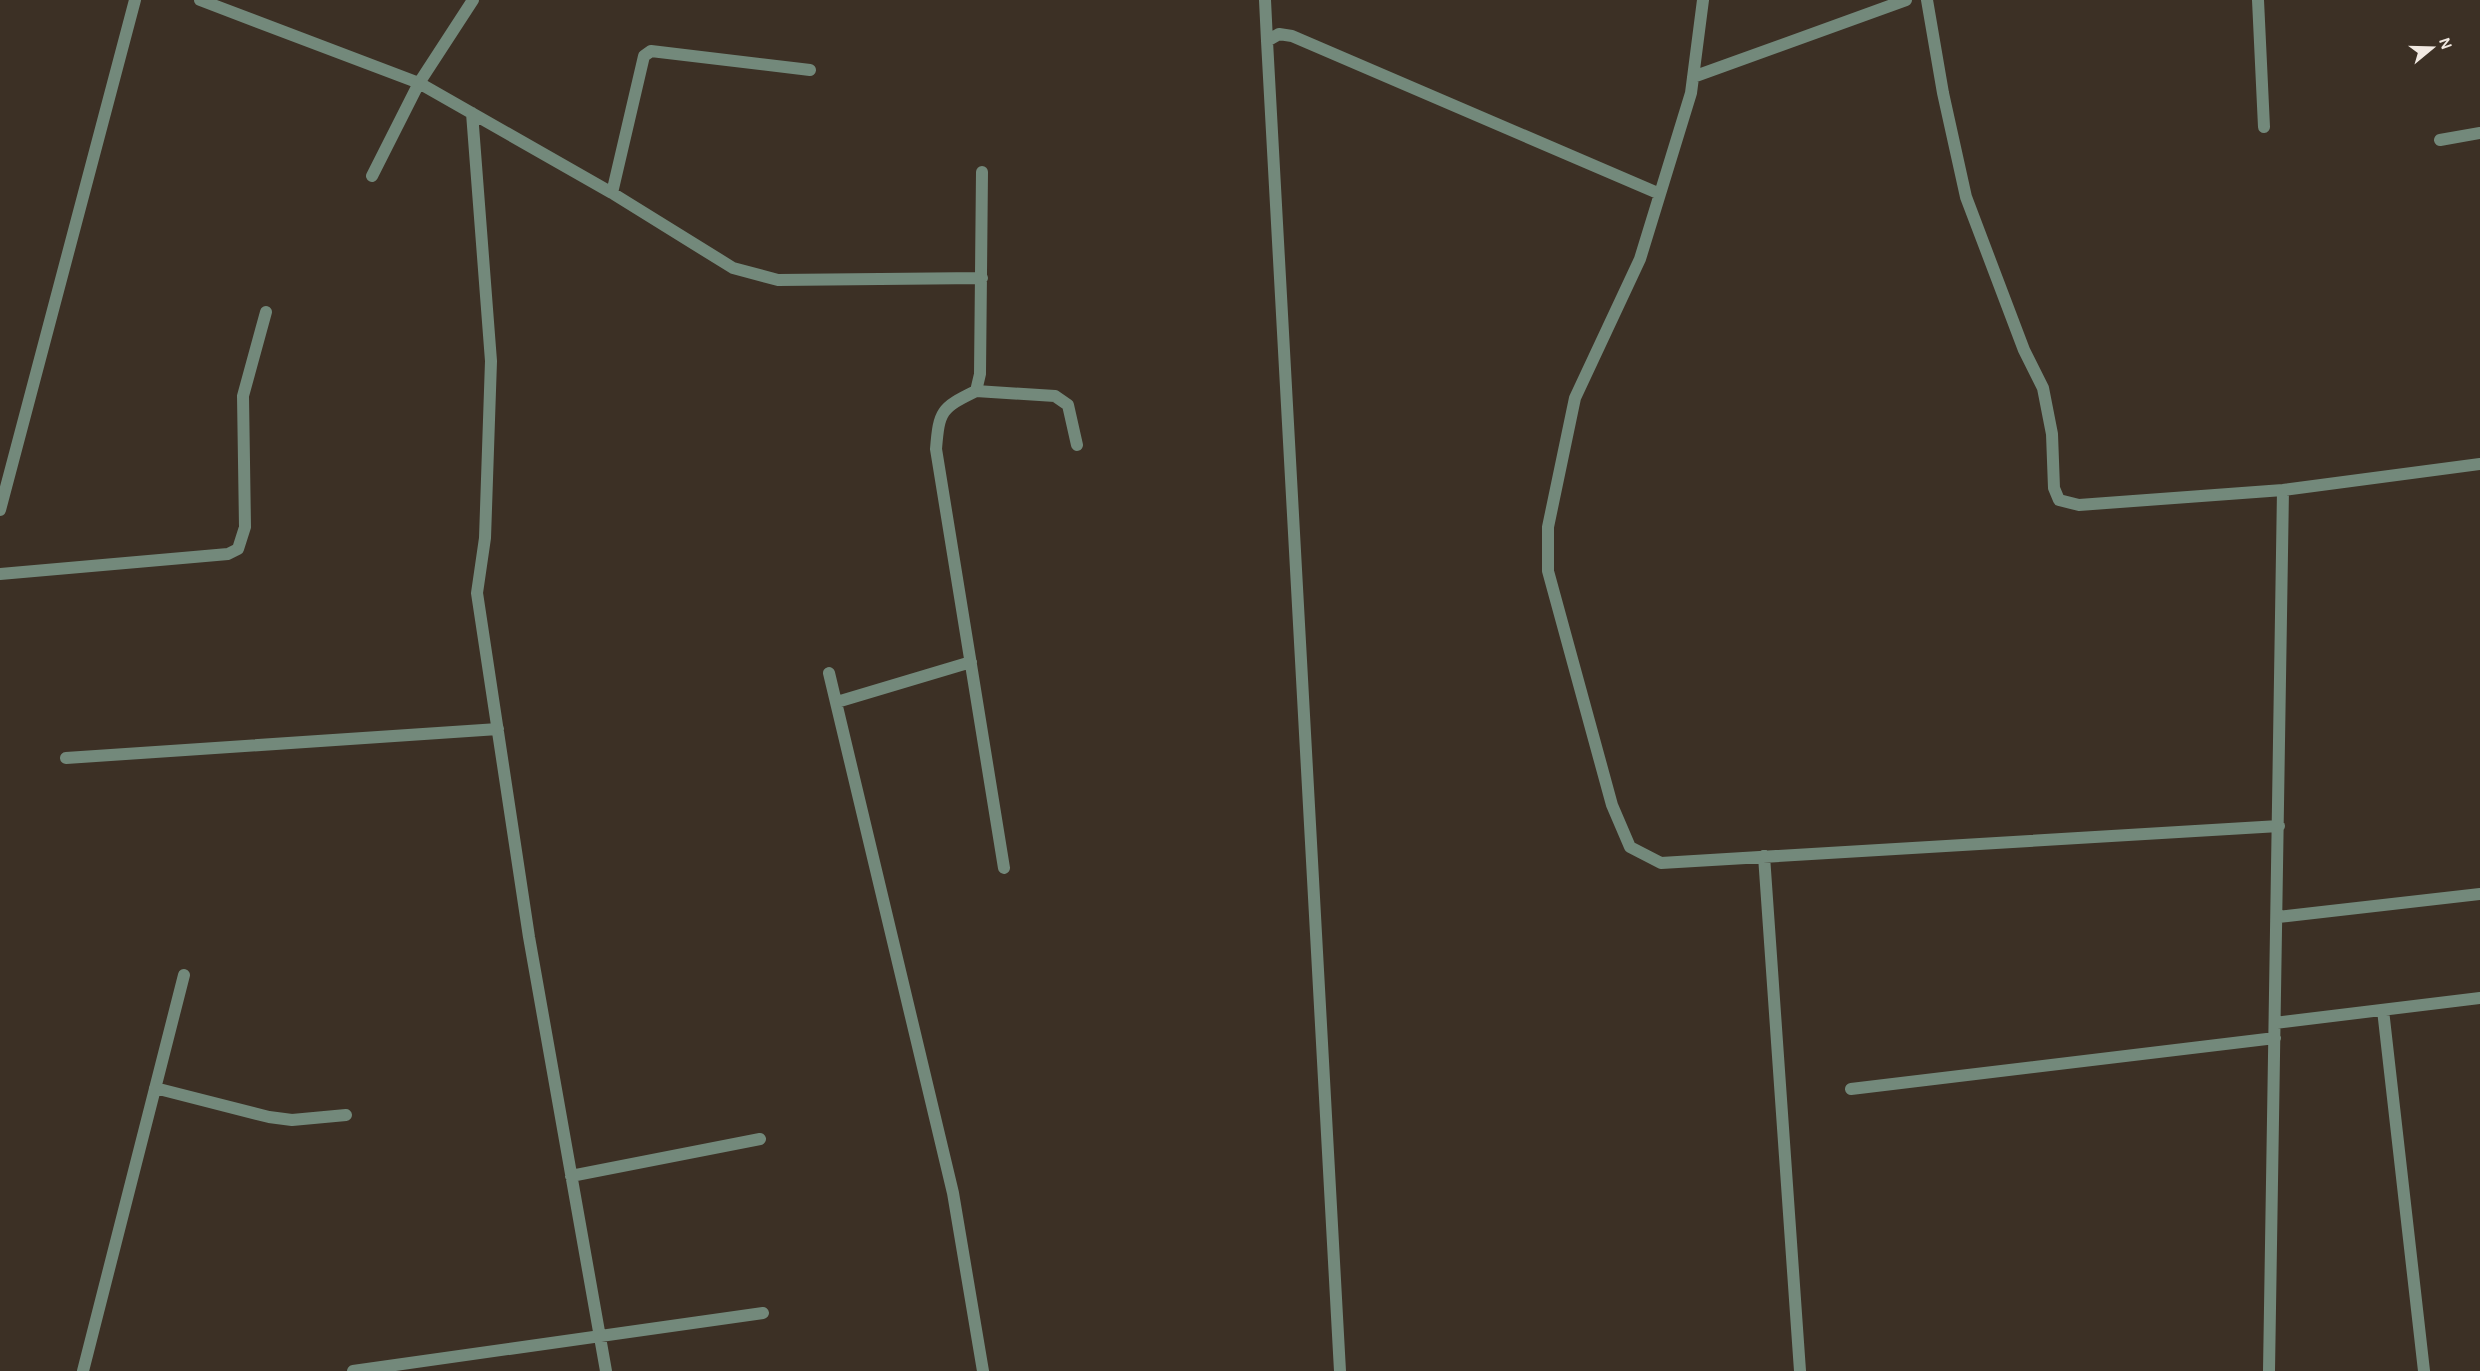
<svg xmlns="http://www.w3.org/2000/svg" width="2480" height="1371" viewBox="0 0 2480 1371" font-family="Karla,sans-serif">
<style>
.lines{fill:none;stroke-linecap:round;stroke-linejoin:round}
.street{stroke:#73897b;stroke-width:12}
</style>
<rect width="100%" height="100%" fill="#3c3025"/>
<g class="lines">
<path class="street" d="M200,0L419,83L612,193L733,268L778,280L982,278
M1265,0L1267,41
M1703,0L1691,93L1640,259L1575,398L1548,527V571L1612,805L1630,847L1661,863L2279,826
M1927,0L1943,93L1966,197L2024,350L2043,388L2052,434L2054,488L2059,500L2079,505L2283,490L2480,464
M2258,0L2264,127
M1693,77L1906,0
M472,113L491,361L485,538L477,593L529,937L606,1371
M2440,140L2480,133
M982,172L980,374L976,391C941,408 939,411 936,449L1004,868
M372,176L419,83L473,0
M612,193L644,56L651,51L810,70
M976,391L1055,396L1068,405L1077,445
M0,510L135,0
M0,574L228,554L238,549L245,527L243,396L266,312
M829,673L953,1193L983,1371
M837,702L971,662
M66,758L498,729
M1764,856L1800,1371
M2278,917L2480,894
M2383,1010L2424,1371
M2275,1023L2480,998
M155,1088L269,1117L292,1120L346,1115
M1851,1089L2275,1038
M571,1176L760,1139
M83,1371L184,975
M353,1371L763,1313
M1340,1371L1267,41L1279,34L1292,36L1660,194
M2269,1371L2283,490"/>
</g>
<g transform="translate(2432 48) rotate(71)" stroke="#3c3025" stroke-width="4.5" paint-order="stroke">
<path d="M0-4.5L10 22L0 15L-10 22Z" fill="#f1e9e2"/>
<text y="-9" font-size="16" font-weight="bold" text-anchor="middle" fill="#f1e9e2">N</text>
</g>
</svg>
